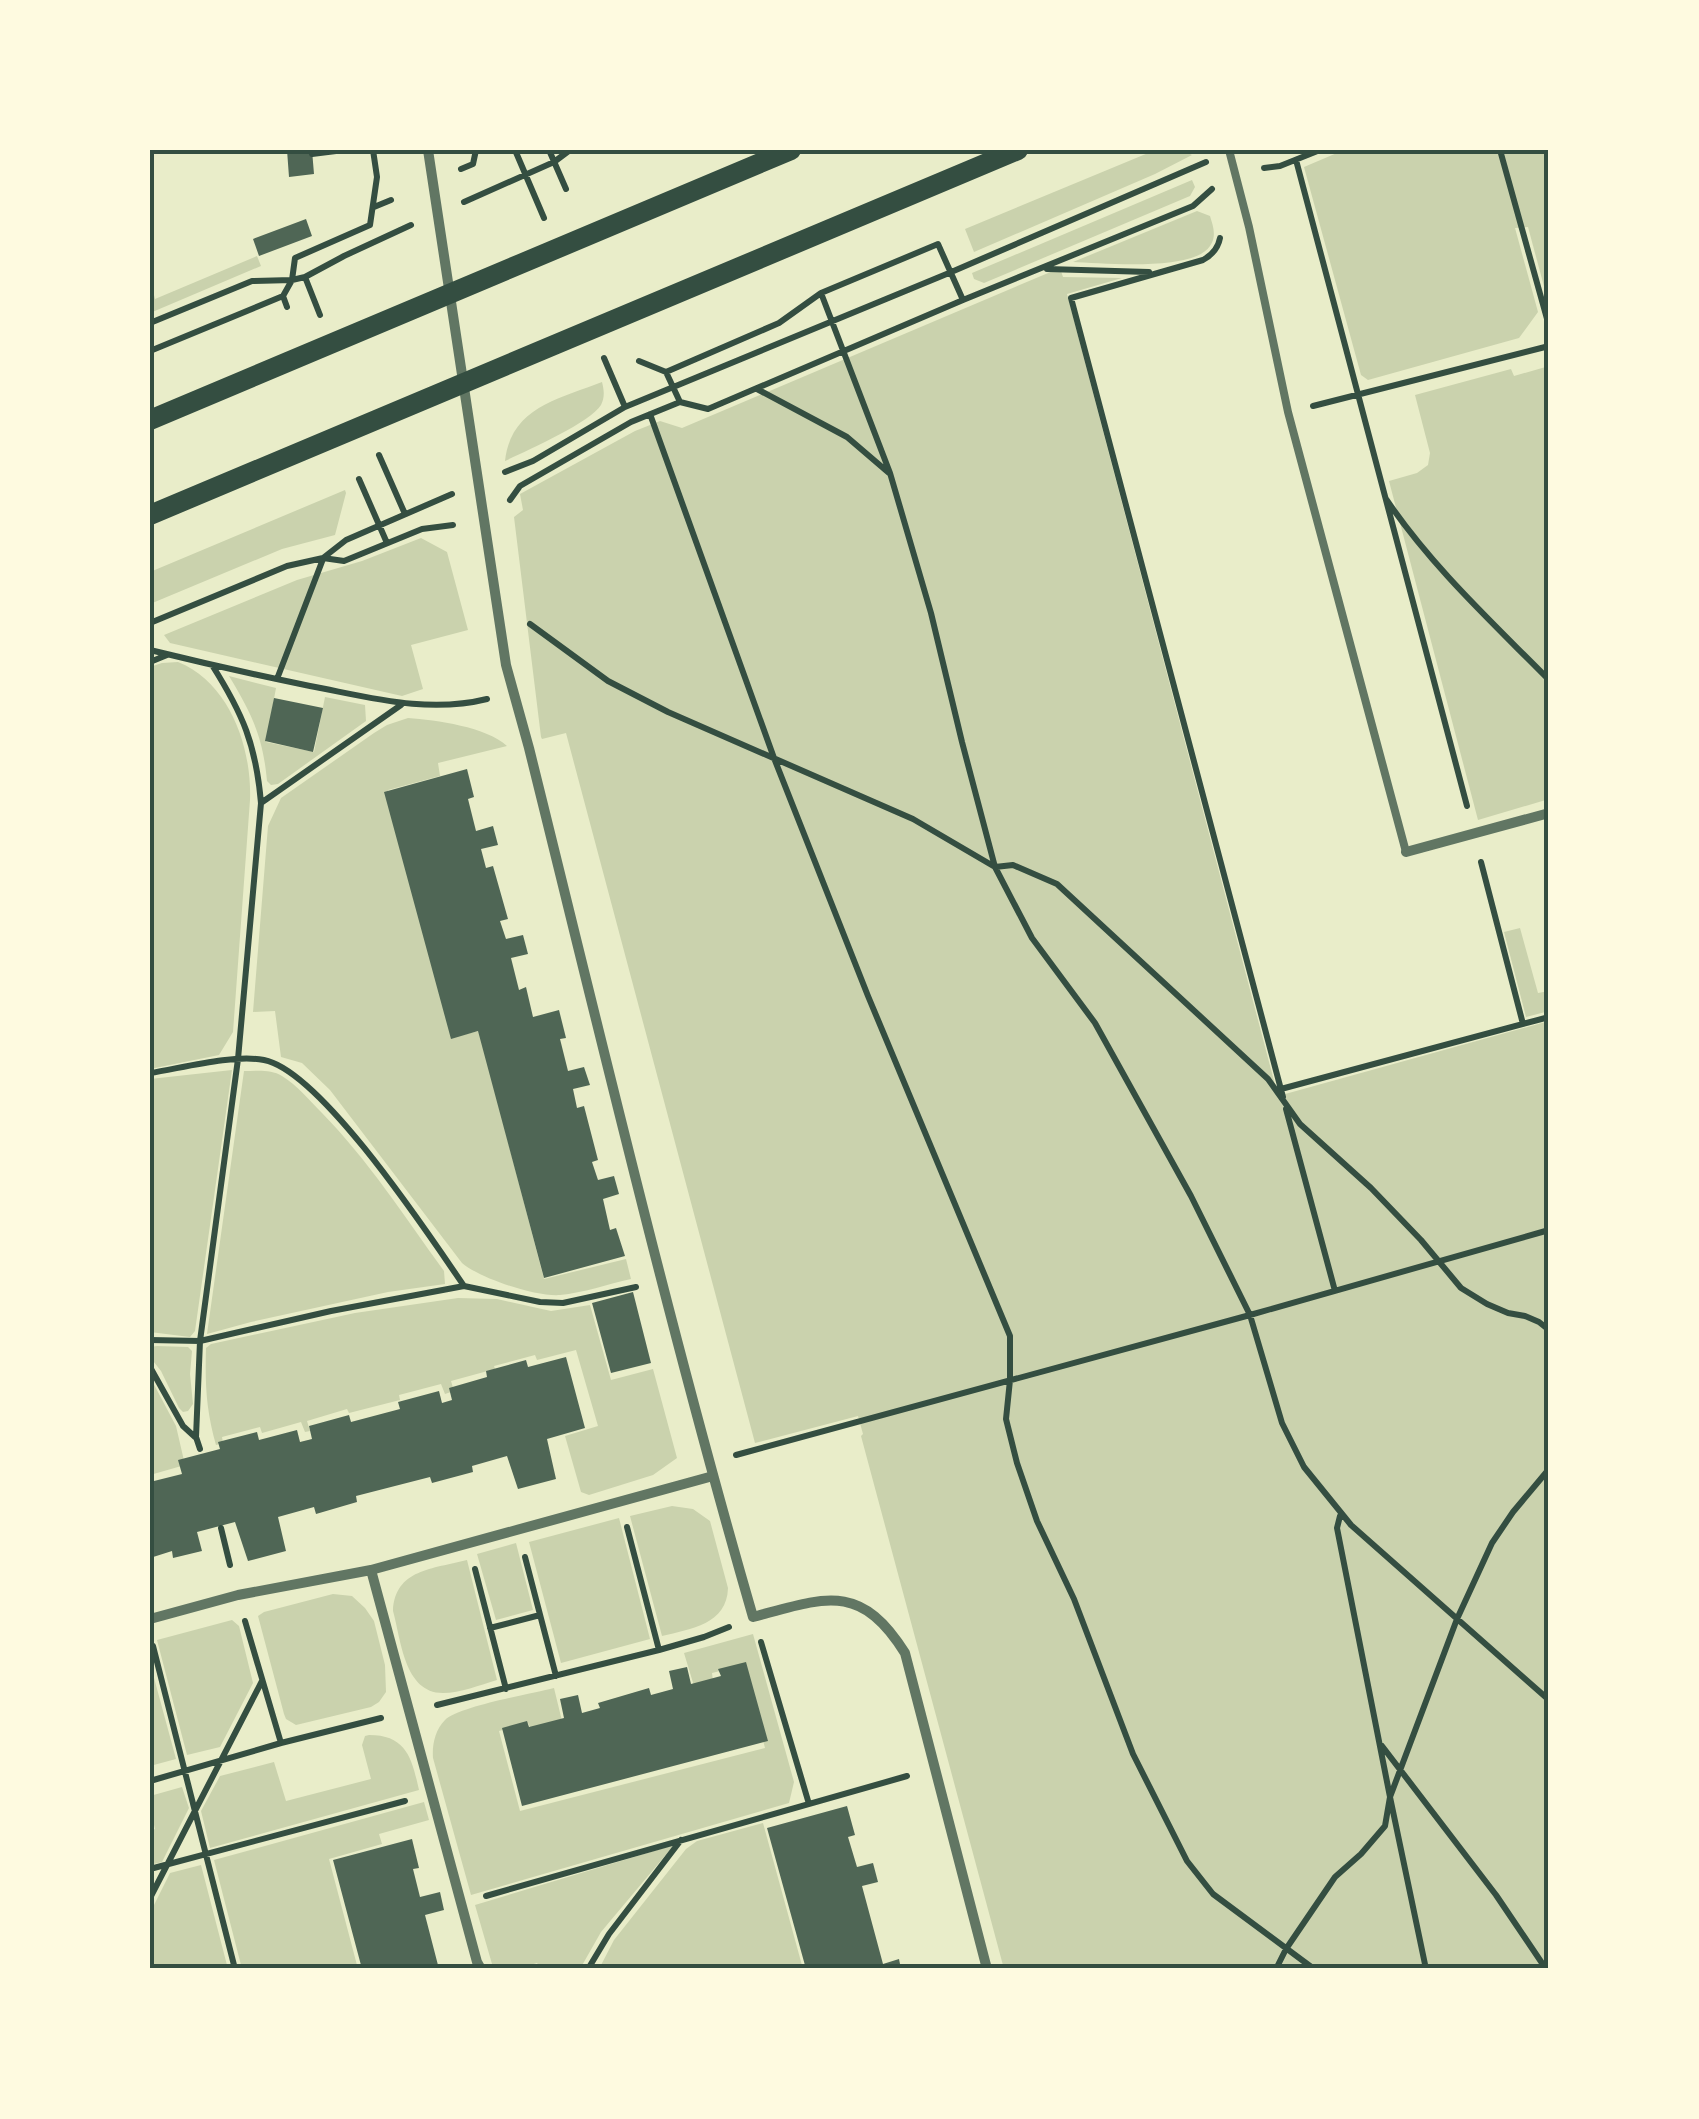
<svg xmlns="http://www.w3.org/2000/svg" width="1699" height="2119" viewBox="0 0 1699 2119" font-family="Lora,serif">
<style>
.green{fill:#cad2ad}
.building{fill:#4f6655}
.lines{fill:none;stroke-linecap:round;stroke-linejoin:round}
.path{stroke:#344e41;stroke-width:6}
.service{stroke:#617663;stroke-width:8}
.minor{stroke:#617663;stroke-width:10}
.secondary{stroke:#344e41;stroke-width:20}
.neatline{fill:none;stroke:#344e41;stroke-width:4}
</style>
<rect width="100%" height="100%" fill="#e9edc9"/>
<path class="green" d="M1182,150L1192,155L1155,174L974,252L965,229L1153,151Z
M1344,150H1549V305L1528,227L1515,228L1538,312L1519,338L1368,380L1361,375L1304,167Z
M1192,180L1195,187L1190,196L984,283L974,279L972,273Z
M1197,211L1210,216C1213,226 1217,236 1210,246C1193,272 1102,263 1073,262Z
M257,256L261,266L150,313V279L155,299Z
M1060,268L1063,277L1122,278L1067,294L1278,1096L1549,1021V1969H1004L861,1436L863,1434L858,1416L755,1443L566,733L542,739L541,737L514,517L523,510L520,494L635,431L660,421L682,428Z
M1549,366V799L1478,820L1389,481L1417,473L1428,465L1430,453L1415,395L1511,369L1514,376Z
M602,382C604,390 605,397 601,405C590,423 526,451 505,461C511,407 559,399 602,382Z
M345,490L346,493L335,535L282,549L150,604V572Z
M421,538L447,552L468,630L411,645L423,689L402,696L170,643L164,635L297,580L362,561Z
M178,662C230,683 252,748 250,800L233,1032L219,1055L150,1069V667L162,663Z
M229,676L276,688L266,742L314,752L325,697L365,705L366,721L278,784L271,785L267,781C263,737 252,714 229,676Z
M408,718C436,720 487,727 507,746L438,763L440,776L388,790L453,1037L479,1031L544,1279L626,1259L631,1279C608,1284 583,1293 560,1295C536,1297 479,1278 462,1263L330,1090L302,1063L281,1057L275,1011L253,1012L268,826L281,798L374,733L387,725Z
M1520,928L1538,993L1549,991V1011L1526,1017L1504,932Z
M232,1070L195,1331L190,1337L150,1332V1079Z
M244,1071C257,1071 271,1069 282,1076C297,1085 309,1100 322,1113C368,1160 405,1217 444,1271L445,1284L388,1292L251,1322L207,1334Z
M458,1298L497,1299L551,1311L590,1305L611,1380L653,1369L677,1458L653,1475L589,1495L581,1492L565,1436L598,1426L576,1350L537,1360L535,1355L494,1366L495,1369L451,1381L454,1391L445,1394L441,1384L399,1395L400,1400L349,1413L347,1409L307,1421L310,1431L305,1432L301,1422L262,1433L260,1427L222,1437L223,1443L216,1445C206,1409 205,1385 206,1348L211,1344L355,1313Z
M157,1346L188,1347L192,1351L190,1374L193,1404L188,1411L183,1412L179,1408L161,1371L150,1357V1347Z
M150,1377L176,1426L185,1465L150,1475Z
M672,1506L693,1509L710,1521L728,1588C727,1624 691,1629 662,1636L630,1516Z
M619,1518L650,1639L561,1663L529,1542Z
M516,1543L533,1610L496,1620L477,1554Z
M467,1560L497,1680C480,1685 460,1693 443,1693C404,1693 401,1639 393,1611C395,1569 433,1569 467,1560Z
M333,1594L352,1596L365,1608L374,1621L385,1665L386,1692L379,1702L371,1707L296,1725L286,1719L284,1714L258,1616L264,1612Z
M232,1620L239,1626L253,1683L220,1747L187,1755L157,1640Z
M753,1634L794,1782L789,1803L471,1895L433,1758C432,1745 435,1730 445,1720C460,1706 531,1694 554,1688L562,1721L531,1729L528,1723L499,1731L520,1811L765,1748L744,1665L712,1673L713,1681L694,1686L684,1653Z
M150,1663L176,1759L150,1766Z
M369,1735C407,1735 412,1759 419,1790L210,1848L201,1811L220,1776L274,1762L286,1801L371,1779L362,1745L365,1736Z
M182,1787L189,1808L162,1862L150,1865V1831L155,1829L150,1808V1796Z
M424,1802L429,1820L379,1834L382,1844L329,1859L358,1969H242L214,1860Z
M763,1823L803,1969H599L614,1940L686,1849L697,1841Z
M674,1845L601,1932L580,1969H541L537,1963L518,1969H498L492,1964L475,1905Z
M201,1865L228,1969H150V1913L170,1873Z"/>
<path class="building" d="M287,150H312L314,174L289,177Z
M306,219L312,236L259,256L253,239Z
M274,698L323,708L313,752L265,741Z
M467,769L474,797L468,799L476,831L493,826L498,845L481,849L486,868L493,866L508,919L500,921L506,939L523,935L528,954L511,958L519,990L526,987L533,1017L559,1010L566,1038L560,1039L568,1071L584,1067L590,1085L573,1089L577,1108L584,1106L598,1160L592,1162L598,1180L614,1176L619,1194L603,1199L610,1230L616,1228L625,1256L544,1278L478,1031L451,1039L384,792Z
M633,1292L651,1363L611,1373L592,1303Z
M566,1357L585,1428L547,1439L556,1479L518,1489L507,1456L472,1466L473,1472L432,1483L430,1477L356,1496L357,1502L316,1514L314,1507L278,1517L286,1551L248,1561L235,1522L197,1532L202,1551L173,1558L172,1551L150,1558V1482L182,1474L178,1460L220,1449L218,1442L257,1432L259,1440L297,1430L300,1442L312,1439L309,1426L349,1415L351,1422L400,1409L398,1402L439,1391L442,1403L452,1400L449,1388L487,1377L486,1371L526,1360L528,1367Z
M746,1662L768,1741L522,1806L502,1728L527,1721L529,1727L564,1718L560,1699L578,1695L582,1713L600,1708L598,1703L649,1688L651,1695L673,1689L669,1671L687,1667L691,1684L721,1676L718,1669Z
M847,1806L855,1835L848,1837L857,1867L873,1863L878,1882L862,1886L883,1964L899,1959L901,1969H806L767,1828Z
M412,1839L419,1868L413,1869L420,1897L440,1892L444,1910L425,1915L439,1969H362L333,1860Z"/>
<g class="lines">
<path class="path" d="M515,150L544,218
M549,150L566,189
M1500,150L1549,326
M312,154L344,150
M1296,160L1467,806
M1264,168L1280,166L1320,150
M461,169L473,164L476,150
M464,202L554,162L570,150
M374,207L391,200
M1220,238C1218,249 1212,255 1203,260L1071,298L1283,1097
M1047,269L1149,272
M305,277L320,315
M821,293L890,473L931,613L962,742L995,867L1032,938L1095,1023L1191,1196L1250,1315L1282,1423L1304,1467L1351,1525L1549,1700
M283,296L292,280L295,258L370,225L377,177L373,150
M150,323L252,281L292,280L305,277L344,256L411,225
M150,351L283,296L287,307
M604,358L625,407
M639,361L666,372
M757,389L847,437L889,473
M680,402L666,372L779,323L821,293L938,244L963,300L1193,206L1212,189
M1313,406L1549,346
M650,414L774,758L868,996L1010,1336V1380L1006,1419L1017,1463L1037,1521L1074,1599L1133,1754L1187,1861L1213,1894L1314,1969
M379,455L405,514
M505,472L533,461L625,407L949,273L1206,162
M359,479L387,543
M1386,499C1432,567 1492,622 1549,680
M510,500L520,486L631,422L680,402L708,409L963,300
M323,558L344,561L422,529L453,525
M150,623L287,566L323,558L346,540L452,494
M530,624L608,681L668,712L913,819L995,867L1013,865L1057,884L1268,1079L1300,1124L1371,1188L1421,1240L1461,1288L1487,1304L1508,1313L1525,1316L1539,1322L1549,1330
M150,650C203,663 256,675 310,686C369,697 427,714 487,699
M150,662L167,655
M277,679L323,559
M261,803L401,705
M1481,862L1523,1024
M150,1073C182,1068 233,1054 264,1060C321,1071 429,1235 464,1286
M1281,1089L1549,1017
M1286,1109L1335,1291
M150,1340L200,1341L331,1311L464,1286L540,1302L563,1303L636,1287
M150,1367L183,1426L195,1437
M200,1449L196,1437L200,1341L238,1059L261,803C256,745 243,714 212,665
M736,1455L1250,1315L1549,1230
M1340,1516L1337,1528L1390,1797L1426,1969
M627,1527L659,1650
M221,1528L230,1565
M525,1557L556,1676
M475,1569L506,1689
M245,1621L281,1743
M490,1628L540,1615
M761,1642L809,1804
M153,1646L235,1969
M437,1705L659,1650L704,1637L729,1627
M1382,1746L1496,1895L1546,1969
M150,1781L281,1743L381,1718
M150,1869L405,1801
M486,1896L907,1776
M150,1898L262,1681
M588,1969L609,1934L681,1840
M1276,1969L1286,1949L1335,1877L1361,1854L1385,1826L1390,1797L1457,1619L1492,1543L1513,1512L1549,1469"/>
<path class="service" d="M1229,150L1249,227L1288,412L1406,852"/>
<path class="minor" d="M428,150L506,665L529,748C601,1038 670,1330 753,1617C824,1598 860,1581 905,1653L987,1969
M1406,852L1549,813
M371,1570L477,1962L481,1969
M150,1619L238,1595L371,1570L713,1476"/>
<path class="secondary" d="M150,420L791,150
M150,515L1018,150"/>
</g>
<rect width="1699" height="2119" fill="none" stroke="#fefae0" stroke-width="305"/>
<rect x="152" y="152" width="1394" height="1814" class="neatline"/>
</svg>
